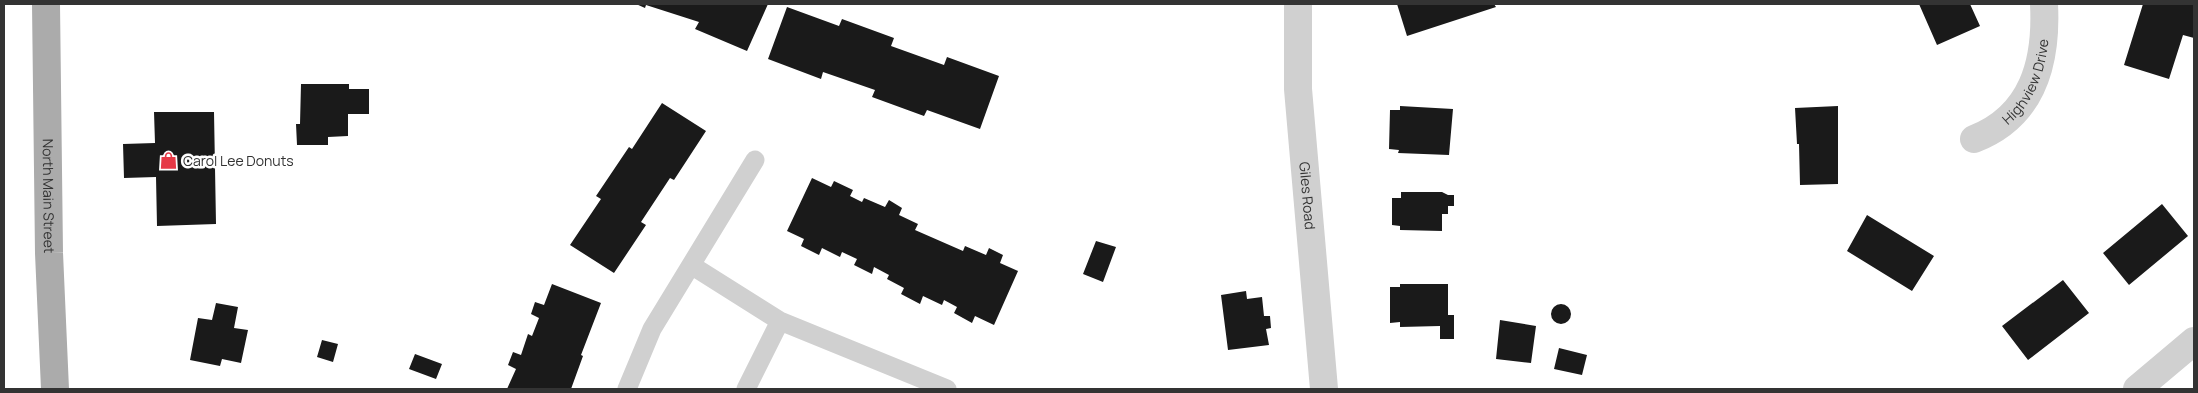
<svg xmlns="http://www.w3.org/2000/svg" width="2198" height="393" viewBox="0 0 2198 393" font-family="Manrope,sans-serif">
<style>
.building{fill:#1a1a1a}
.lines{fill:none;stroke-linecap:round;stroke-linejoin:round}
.service{stroke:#d0d0d0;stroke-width:19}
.minor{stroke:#d0d0d0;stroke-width:28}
.tertiary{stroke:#d0d0d0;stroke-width:28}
.primary{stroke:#ababab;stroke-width:28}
.labels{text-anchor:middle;stroke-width:5;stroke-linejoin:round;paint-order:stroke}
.street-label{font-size:14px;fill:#333;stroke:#fff}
.poi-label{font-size:14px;fill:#333;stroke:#fff;text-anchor:start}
</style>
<rect width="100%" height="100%" fill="#fff"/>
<path class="building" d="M636,4H768L747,51L695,29L699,22L646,5L645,8Z
M1397,4H1494L1496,7L1407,36Z
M1919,4H1970L1980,26L1937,45Z
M2143,4L2194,5V38L2183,35L2169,79L2124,65Z
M787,7L839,26L842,19L894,38L891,46L944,65L947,57L999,76L980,129L927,110L924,116L872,97L875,90L823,72L821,79L768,59Z
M301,84H349V89H369V114H348V136L328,137V145H297L296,124H300Z
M662,103L706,131L674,180L670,178L641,222L646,225L614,273L570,245L601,199L596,196L629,147L632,149Z
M1400,106L1453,109L1449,155L1398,153L1399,150L1389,149L1390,110H1400Z
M1838,106V184L1800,185L1799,144H1797L1795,108Z
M154,112H214L216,224L157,226L156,177L124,178L123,144L155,143Z
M812,178L831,187L834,181L853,190L850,196L862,202L864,198L885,207L889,200L902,208L899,215L918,224L915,230L963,251L965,246L986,255L989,248L1003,255L1000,263L1018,271L994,325L975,316L972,323L954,313L957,307L944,300L942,305L923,296L920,304L901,294L904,288L887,279L889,275L874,267L872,274L854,265L857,259L842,252L840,257L822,248L819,255L801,246L804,239L787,231Z
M1401,192H1442L1448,195H1454V206H1448V214H1442V231L1400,230V226L1392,225V198H1401Z
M2162,204L2188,236L2129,285L2103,253Z
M1867,215L1934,256L1912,291L1847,251Z
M1096,241L1116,247L1103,282L1083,274Z
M2063,280L2089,313L2028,360L2002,326Z
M552,284L601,303L581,355L583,356L571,389H507L516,369L508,365L513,352L521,355L528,334L532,336L539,318L531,314L535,302L544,305Z
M1400,284H1448V315H1454V339H1440V326L1400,327V322L1390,323V287H1400Z
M1246,291L1247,299L1262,297L1264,316H1270L1271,328L1266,329L1269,345L1228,350L1221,295Z
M216,303L238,307L234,328L248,330L241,363L222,359L220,366L190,360L198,318L212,320Z
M1551 314a10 10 0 1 1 20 0a10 10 0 1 1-20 0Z
M1500,320L1536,326L1531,363L1496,359Z
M322,340L338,344L333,362L317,357Z
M1559,348L1587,355L1582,375L1554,369Z
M415,354L442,364L436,379L409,369Z"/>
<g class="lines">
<path class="service" d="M691,265L780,321L947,389
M627,389L652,329L755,160
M746,389L780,321"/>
<g class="minor">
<path id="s1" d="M1974,139C2033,116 2047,62 2044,4"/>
<path d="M2137,389L2194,341"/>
</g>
<path class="tertiary" id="s2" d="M1298,4V89L1324,389"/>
<path class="primary" id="s3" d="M46,4L49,253L55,389"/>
</g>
<defs>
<symbol id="shop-bare" viewBox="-9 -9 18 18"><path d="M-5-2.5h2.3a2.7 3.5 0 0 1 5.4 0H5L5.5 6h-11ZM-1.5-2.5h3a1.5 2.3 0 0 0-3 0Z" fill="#e63946" stroke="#fff" stroke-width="2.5" paint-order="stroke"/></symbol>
</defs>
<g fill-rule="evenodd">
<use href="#shop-bare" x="156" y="148" width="25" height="25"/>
</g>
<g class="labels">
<g class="street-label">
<text dy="5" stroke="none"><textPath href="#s1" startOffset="82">Highview Drive</textPath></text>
<text dy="5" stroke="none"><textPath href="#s3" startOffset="192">North Main Street</textPath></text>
<text dy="5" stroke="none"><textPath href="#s2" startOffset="192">Giles Road</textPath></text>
</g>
<g class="poi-label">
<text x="183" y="166">Carol Lee Donuts</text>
</g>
</g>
<rect width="2198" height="393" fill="none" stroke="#333333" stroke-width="10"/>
</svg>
